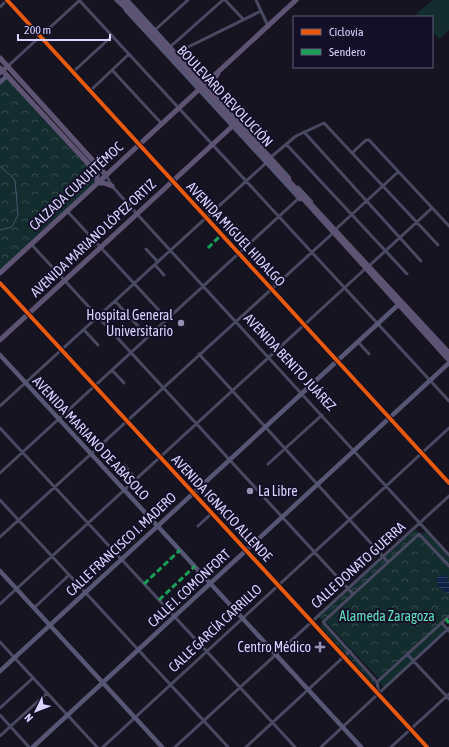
<svg xmlns="http://www.w3.org/2000/svg" width="449" height="747" viewBox="0 0 449 747" font-family="'Asap Condensed',sans-serif">
<style>
.forest{fill:url(#forest-crowns)}
.pitch{fill:#132c2d}
.water{fill:url(#water-rules)}
.lines{fill:none;stroke-linecap:round;stroke-linejoin:round}
.street{stroke:#4a4962;stroke-width:3}
.secondary{stroke:#575674;stroke-width:4.5}
.primary{stroke:#5e5373;stroke-width:5}
.tram{stroke:#43596b;stroke-width:1}
.primary-bridge{stroke:#5e5373;stroke-width:5}
.quiet{stroke:#1a9f57;stroke-width:3;stroke-dasharray:6 3;stroke-linecap:butt}
.cycleway-casing{stroke:#130f26;stroke-width:6}
.cycleway{stroke:#e8590c;stroke-width:4}
.poi-dot{fill:#9591b1;stroke:#130f26;stroke-width:1.5}
.labels{text-anchor:middle;stroke-width:4;stroke-linejoin:round;paint-order:stroke}
.street-label{font-size:14px;fill:#d9d4ff;stroke:#130f26}
.poi-label{font-size:14px;fill:#d9d4ff;stroke:#130f26;text-anchor:end}
.park-label{font-size:14px;fill:#5fe0c0;stroke:#130f26}
</style>
<defs>
<pattern id="forest-crowns" width="20" height="18" patternUnits="userSpaceOnUse"><rect width="20" height="18" fill="#132c2d"/><path d="M2 6a3 3 0 1 1 6 0M12 15a3 3 0 1 1 6 0" fill="none" stroke="#354a4c"/></pattern>
<pattern id="water-rules" width="6" height="5" patternUnits="userSpaceOnUse"><rect width="6" height="5" fill="#0d2144"/><path d="M0 2.5h6" fill="none" stroke="#304060"/></pattern>
</defs>
<rect width="100%" height="100%" fill="#161421"/>
<path class="forest" d="M7,75L93,171L95,184L0,271V81Z
M415,529L421,534L426,531L449,557V615L379,679L324,620L322,621L318,617L383,558L386,561L388,559L385,556Z
M323,623L377,682L373,686L319,627Z
M442,624L446,629L414,660L409,654Z
M407,656L412,662L384,688L378,681Z"/>
<path class="pitch" d="M433,0H449V30L439,39L432,31V17H419L416,14Z"/>
<path class="water" d="M441,575H444L449,579L447,580L449,582V594C442,590 437,588 436,579Z"/>
<g class="lines">
<path class="street" d="M7,0L449,483
M79,0L449,401
M225,0L243,19
M256,0L268,26
M0,7L7,0
M155,30L188,0
M170,47L223,0
M176,53L261,11
M8,66L80,0
M112,70L162,124
M73,72L112,36
M90,91L129,54
M304,132L421,261
M286,144L407,274
M352,153L366,140H369L449,226
M271,157L296,136L324,123L438,245
M106,175L112,186L137,214L449,555
M67,211L167,319
M336,229L398,172
M31,244L353,594
M146,249L158,262
M155,265L164,275
M369,266L432,208
M115,301L148,337
M84,330L98,345
M358,342L369,354
M199,354L388,562
M112,370L124,383
M0,406L266,163
M0,428L295,747
M268,464L322,415
M124,465L136,479
M0,473L299,198
M0,500L228,747
M198,526L212,513
M0,537L333,233
M0,604L365,269
M34,608L69,575
M442,623L449,631
M0,642L97,747
M407,654L449,699
M377,682L323,622L419,534L449,566
M377,682L449,616
M377,682L379,694
M0,708L33,678
M0,715L29,747
M0,736L47,693
M103,747L449,428
M175,747L449,496
M246,747L350,651
M321,747L449,628
M391,747L449,694"/>
<path class="secondary" d="M127,0L289,178
M126,10L300,199
M0,73L8,66
M0,82L7,76
M298,188L311,202
M0,283L427,747
M0,355L361,747
M0,571L162,747
M0,671L398,305
M33,747L449,363"/>
<path class="primary" d="M117,0L129,11
M124,0L131,9
M0,58L106,175
M0,68L95,171L97,175V183H104L112,186
M214,95L213,82L218,73
M298,193L449,360
M307,200L449,353
M0,273L296,0
M0,340L238,121"/>
<path class="tram" d="M0,166L15,180L18,215L12,227L0,230"/>
<path class="primary-bridge" d="M131,9L299,192"/>
<path class="quiet" d="M208,248L221,235
M144,584L180,550
M159,600L195,566
M446,619L449,623"/>
<defs>
<path id="cycleway" d="M7,0L449,483
M0,283L427,747"/>
</defs>
<use href="#cycleway" class="cycleway-casing"/>
<use href="#cycleway" class="cycleway"/>
</g>
<g class="poi-dot">
<circle cx="181" cy="323" r="4"/>
<circle cx="250" cy="491" r="4"/>
<path d="M318 641h4v4h4v4h-4v4h-4v-4h-4v-4h4z"/>
</g>
<g class="labels">
<g class="street-label">
<text transform="translate(225 96) rotate(47)" y="5">BOULEVARD REVOLUCIÓN</text>
<text transform="translate(76 186) rotate(-43)" y="5">CALZADA CUAUHTÉMOC</text>
<text transform="translate(236 234) rotate(47)" y="5">AVENIDA MIGUEL HIDALGO</text>
<text transform="translate(93 238) rotate(-43)" y="5">AVENIDA MARIANO LÓPEZ ORTIZ</text>
<text transform="translate(290 362) rotate(47)" y="5">AVENIDA BENITO JUÁREZ</text>
<text transform="translate(91 438) rotate(47)" y="5">AVENIDA MARIANO DE ABASOLO</text>
<text transform="translate(222 508) rotate(47)" y="5">AVENIDA IGNACIO ALLENDE</text>
<text transform="translate(121 544) rotate(-43)" y="5">CALLE FRANCISCO I. MADERO</text>
<text transform="translate(358 565) rotate(-42)" y="5">CALLE DONATO GUERRA</text>
<text transform="translate(189 588) rotate(-43)" y="5">CALLE I. COMONFORT</text>
<text transform="translate(215 628) rotate(-43)" y="5">CALLE GARCÍA CARRILLO</text>
</g>
<g class="poi-label">
<text x="173" y="320">Hospital General<tspan x="173" dy="16">Universitario</tspan></text>
<text x="258" y="496" text-anchor="start">La Libre</text>
<text x="311" y="652">Centro Médico</text>
</g>
<g class="park-label">
<text x="387" y="621">Alameda Zaragoza</text>
</g>
</g>
<rect x="293" y="16" width="140" height="52" fill="#130f26" stroke="#625e7d"/>
<rect x="301" y="29" width="20" height="6" fill="#e8590c" stroke="#625e7d"/>
<text x="329" y="36" font-size="12" fill="#d9d4ff">Ciclovía</text>
<rect x="301" y="49" width="20" height="6" fill="#1a9f57" stroke="#625e7d"/>
<text x="329" y="56" font-size="12" fill="#d9d4ff">Sendero</text>
<g transform="translate(36 711) rotate(227)" stroke="#130f26" stroke-width="3" paint-order="stroke">
<path d="M0-3L7 15L0 10L-7 15Z" fill="#d9d4ff"/>
<text y="-6" font-size="11" font-weight="bold" text-anchor="middle" fill="#d9d4ff">N</text>
</g>
<path d="M18 34v6h92v-6" fill="none" stroke="#d9d4ff" stroke-width="2"/>
<text x="24" y="34" font-size="12" fill="#d9d4ff" stroke="#130f26" stroke-width="3" paint-order="stroke">200 m</text>
</svg>
